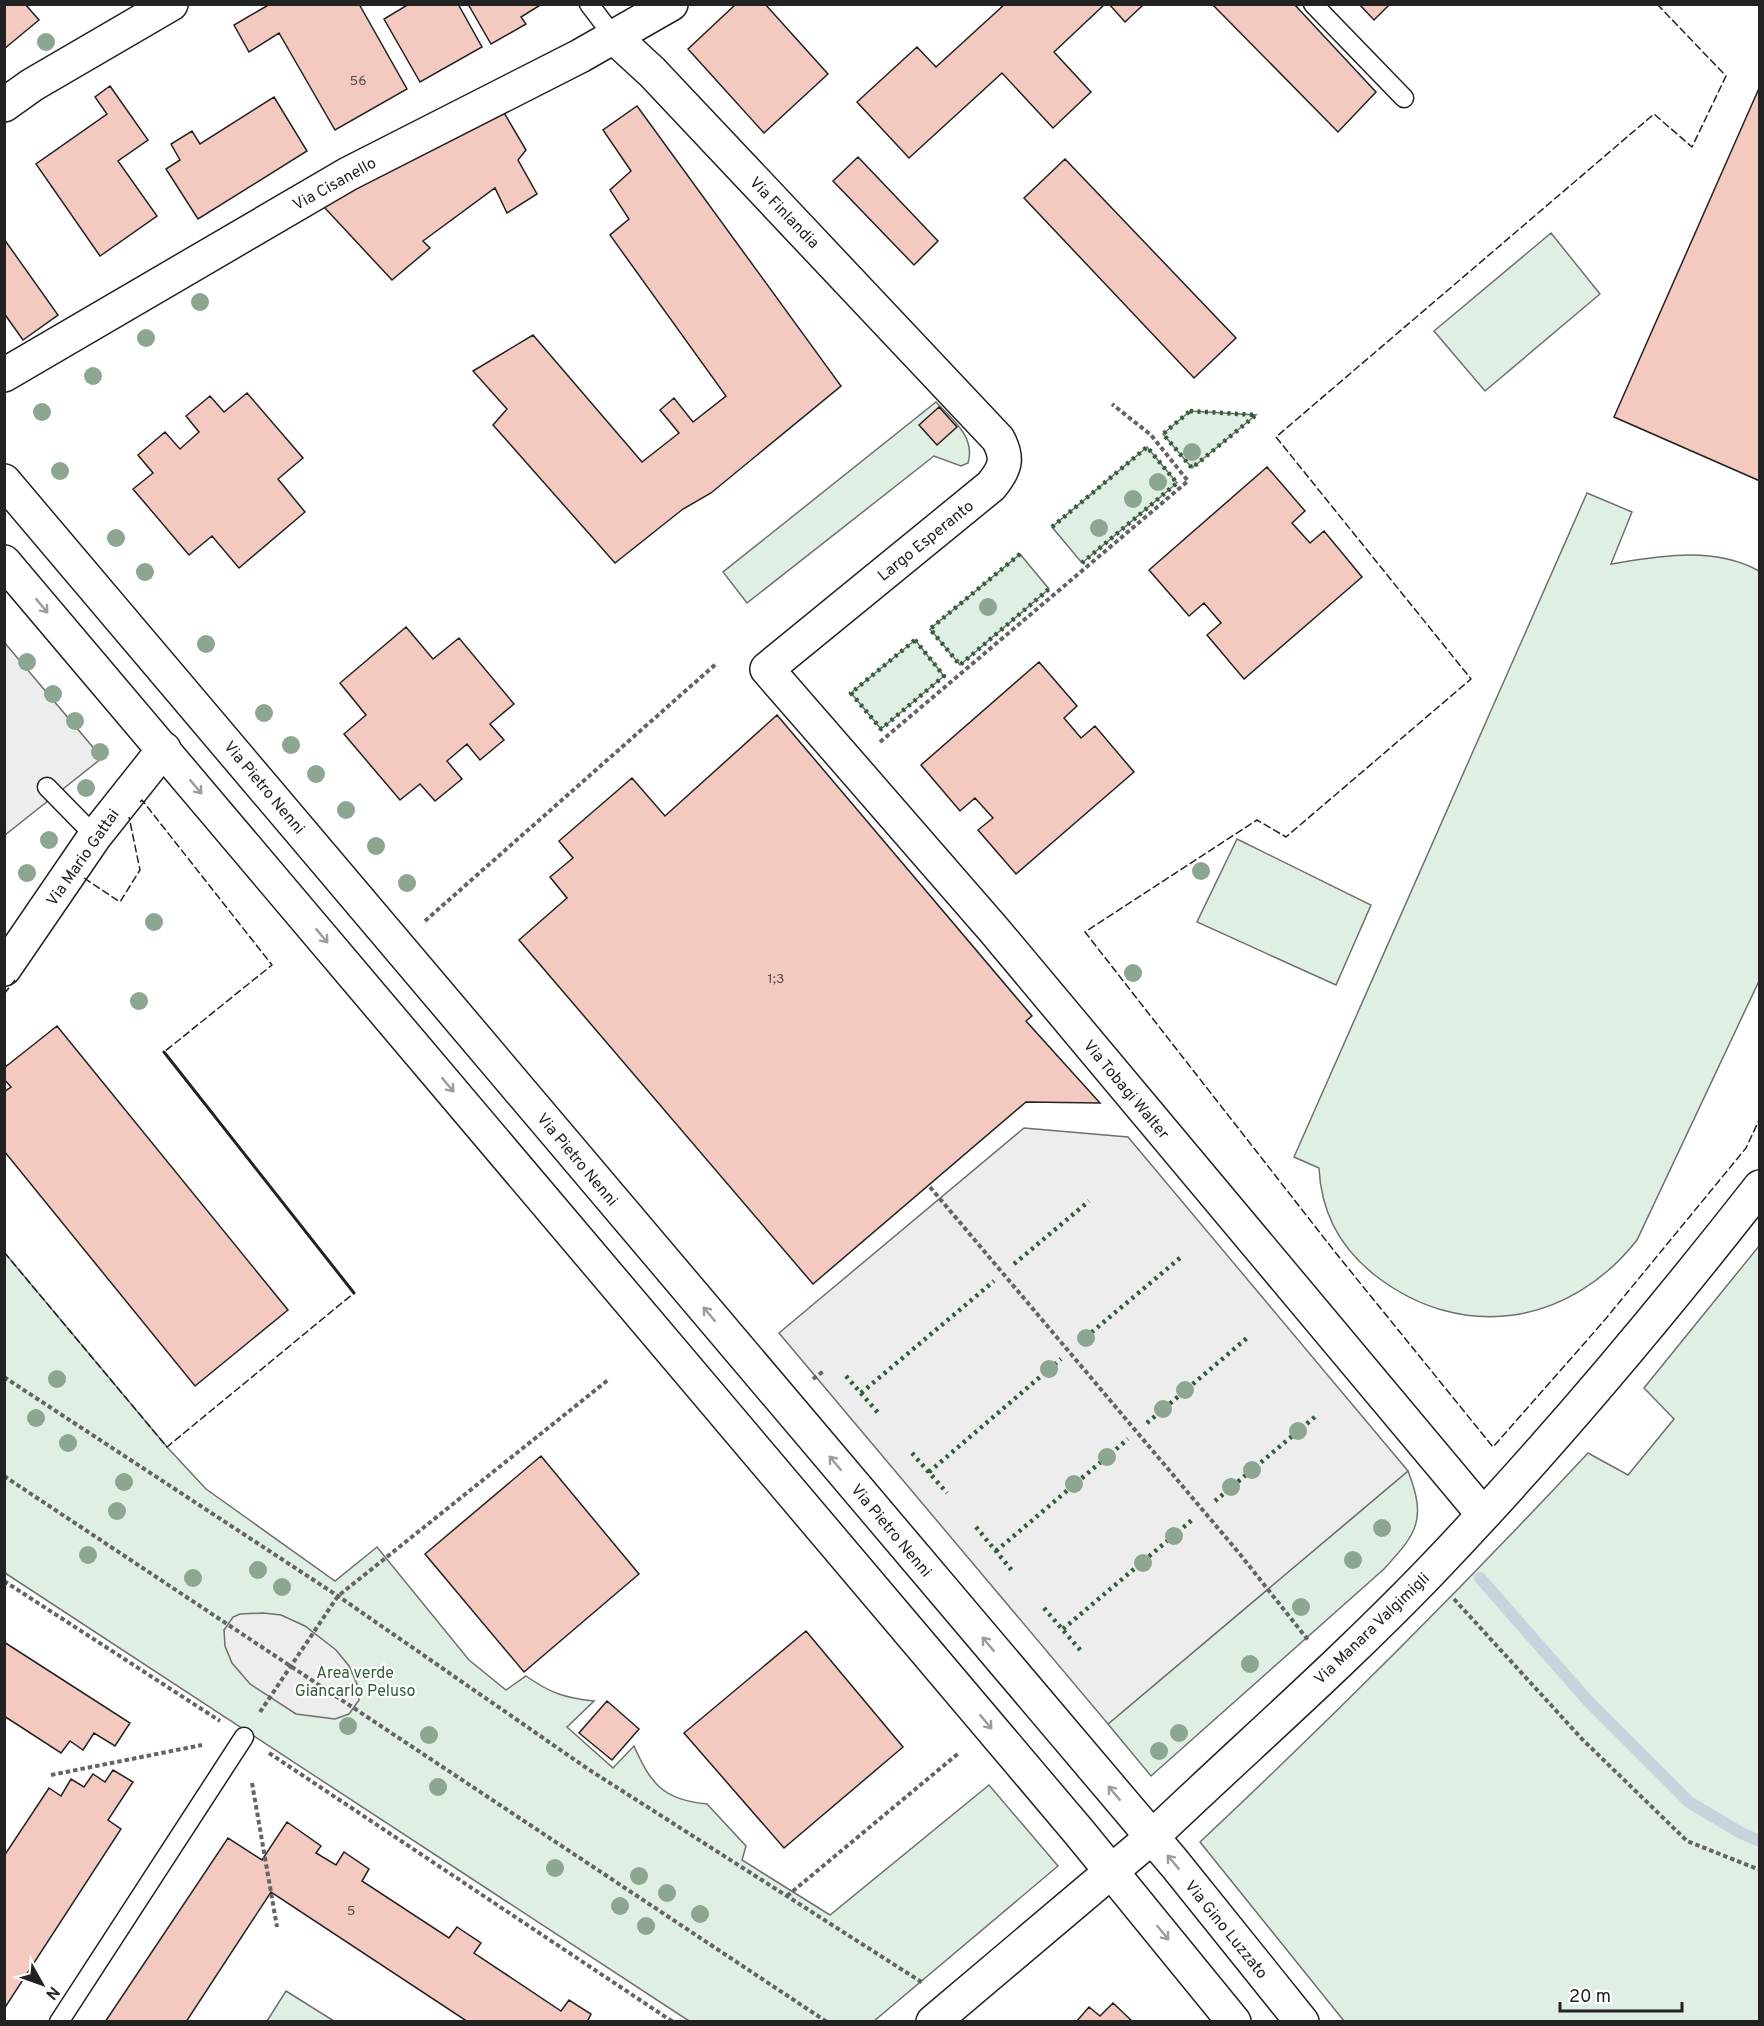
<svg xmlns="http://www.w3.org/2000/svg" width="1764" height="2026" viewBox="0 0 1764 2026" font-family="Overpass,sans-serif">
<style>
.green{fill:#e0efe3;stroke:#6f6f6f;stroke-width:1.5}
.parking{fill:#ededed;stroke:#6f6f6f;stroke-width:1.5}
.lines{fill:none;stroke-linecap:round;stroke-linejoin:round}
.stream{stroke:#c7d3dd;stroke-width:12}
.building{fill:#f3c9c0;stroke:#222;stroke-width:1.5}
.service-casing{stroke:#222;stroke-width:21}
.minor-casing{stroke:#222;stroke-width:36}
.tertiary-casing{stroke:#222;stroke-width:36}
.secondary-casing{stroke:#222;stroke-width:36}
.path{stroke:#646464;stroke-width:4;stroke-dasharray:4.5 3;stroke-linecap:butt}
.service{stroke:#fff;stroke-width:18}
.minor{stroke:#fff;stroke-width:33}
.tertiary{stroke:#fff;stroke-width:33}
.secondary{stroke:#fff;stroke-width:33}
.hedge{stroke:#2f5e38;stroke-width:4.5;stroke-dasharray:3 4.5;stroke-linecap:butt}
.fence{stroke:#222;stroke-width:1.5;stroke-dasharray:8 3;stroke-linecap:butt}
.wall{stroke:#222;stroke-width:3}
.tree{fill:#8da692}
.oneway{stroke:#9c9c9c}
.labels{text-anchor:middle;stroke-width:4.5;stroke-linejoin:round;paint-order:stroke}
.number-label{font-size:14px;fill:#564c4a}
.street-label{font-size:16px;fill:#222;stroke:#fff}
.park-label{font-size:16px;fill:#2f5e38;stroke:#fff}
</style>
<rect width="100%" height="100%" fill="#fff"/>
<path class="green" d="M1551,233L1600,294L1485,391L1434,331Z
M936,402C952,419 976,437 968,463L961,466L934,456L747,603L723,572Z
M1190,411L1256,415L1192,468L1163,434Z
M1147,447L1177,483L1082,563L1052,527Z
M1587,493L1632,512L1611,564C1660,556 1714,546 1759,571V981L1637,1240C1570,1325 1463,1343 1376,1276C1341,1249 1321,1212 1319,1168L1294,1157Z
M1020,554L1049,589L960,665L930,629Z
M915,640L944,676L881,729L851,693Z
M1237,839L1371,905L1336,985L1197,922Z
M1759,1246V2021H1344L1200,1842C1334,1716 1463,1587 1588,1453L1628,1475L1674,1419L1644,1388Z
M4,1252L167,1447L206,1489L335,1581L377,1547L469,1660L506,1690L526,1676C550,1693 565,1698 594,1701L567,1727L613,1768L634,1746C651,1784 663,1800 707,1804L746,1846L742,1860L830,1915L989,1785L1058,1866L874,2021H689L5,1573Z
M1408,1471C1427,1520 1417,1533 1384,1569L1151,1776L1108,1724Z
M286,1991L334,2021H267Z"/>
<path class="parking" d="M4,642L102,758L5,835H4Z
M1024,1128L1128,1137L1408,1471L1108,1724L779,1333Z
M263,1613L281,1615L305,1626L336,1650L349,1666L357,1684L359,1700L349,1714L335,1719L296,1714L250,1684L232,1663L225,1646L224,1630L233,1617L240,1614Z"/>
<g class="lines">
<path class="stream" d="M1480,1578L1588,1701L1689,1802L1741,1833L1760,1841"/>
</g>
<path class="building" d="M4,4H25L39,20L4,49Z
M270,4H359L407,89L335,130L279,33L249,52L234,25Z
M409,4H458L482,47L420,82L384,19Z
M468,4H542L521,17L526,24L491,44Z
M736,4H765L828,74L764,133L688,49Z
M1005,4H1105L1054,52L1091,92L1053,128L1002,73L909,158L857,102L917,47L936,67Z
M1109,4H1144L1125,22Z
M1212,4H1294L1376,92L1338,132Z
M1359,4H1390L1374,20Z
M110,86L148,140L118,161L157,216L100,256L36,164L107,114L95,97Z
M1760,86V481L1614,417Z
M274,97L307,151L198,219L166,169L180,160L171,144L192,131L200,144Z
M637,106L841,386L711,493L683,509L615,563L493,425L507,409L473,371L533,335L642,462L679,433L660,410L674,398L693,422L726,396L610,235L629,219L610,190L631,171L603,130Z
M503,111L526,150L518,160L537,194L507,213L495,188L423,241L430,248L392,280L324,207L381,173Z
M858,157L938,241L914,265L833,181Z
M1065,159L1236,338L1194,378L1024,198Z
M4,239L58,315L23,340L6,316L4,318Z
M247,393L303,458L278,479L305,512L239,568L212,536L189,555L133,489L153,473L138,455L165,432L180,449L199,432L186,416L210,396L224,412Z
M939,407L957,427L937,445L919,425Z
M1267,467L1305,511L1292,523L1310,543L1324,531L1362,577L1244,679L1207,635L1221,623L1204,603L1189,616L1149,570Z
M406,627L433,659L459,638L514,704L490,724L504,740L480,760L467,744L447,761L462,779L435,801L420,784L400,800L344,734L366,715L340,683Z
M1039,662L1077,706L1064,718L1081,738L1095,726L1134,772L1016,874L978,830L993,818L975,798L960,811L921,765Z
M777,715L1032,1016L1026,1021L1100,1103L1026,1102L813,1284L519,940L567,898L550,877L573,858L559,841L632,778L665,816Z
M57,1026L288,1310L195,1386L4,1151V1092L11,1087L4,1079V1068Z
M541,1456L639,1574L524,1672L425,1554Z
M806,1631L903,1747L784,1848L684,1733Z
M4,1642L130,1723L115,1746L94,1733L83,1750L70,1741L61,1753L4,1716Z
M607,1701L639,1729L612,1760L579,1733Z
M113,1770L133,1782L108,1820L121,1829L4,2009V1856L49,1788L61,1796L71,1779L84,1787L93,1774L105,1782Z
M287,1822L321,1846L316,1853L336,1865L344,1852L369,1869L362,1881L449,1938L457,1927L481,1943L474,1953L561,2011L569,2000L591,2014L587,2022H468L271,1892L186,2022H105L228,1838L262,1860Z
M1113,2003L1133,2022H1076L1089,2007L1100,2016Z"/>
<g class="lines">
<defs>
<path id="service" d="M589,4L614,37
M1313,4L1404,98
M47,787L95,836
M59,2022L244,1737"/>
<path id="minor" d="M614,37L652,72L998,439C1009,459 1005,469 991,486L767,669L994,930L1482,1513
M4,105L32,85L171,4
M4,375L348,174L580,56L671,4
M4,969L95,836L164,749
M1152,1837C1243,1750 1339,1666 1427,1575C1545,1452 1655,1321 1760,1187"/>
<path id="tertiary" d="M933,2022L1152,1837"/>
<path id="secondary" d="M4,481L1175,1864L1302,2022
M4,562L1079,1832L1234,2022"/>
</defs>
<use href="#service" class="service-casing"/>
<use href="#minor" class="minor-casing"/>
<use href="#tertiary" class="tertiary-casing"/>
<use href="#secondary" class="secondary-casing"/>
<path class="path" d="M880,742L1188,481L1151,435L1112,404
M425,921L717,663
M930,1187L1239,1553L1308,1640
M4,1377L338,1596L588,1769L923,1983
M813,1379L825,1370
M4,1476L827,2022
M4,1581L220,1721
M1454,1599L1582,1739L1687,1841L1760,1870
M260,1712L338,1596L608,1380
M269,1753L673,2022
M51,1775L202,1745
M252,1783L277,1927
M787,1896L960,1752"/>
<use href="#service" class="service"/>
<use href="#minor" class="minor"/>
<use href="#tertiary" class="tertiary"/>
<use href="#secondary" class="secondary"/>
<path class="hedge" d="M1190,411L1256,415L1192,468L1163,434Z
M1052,527L1147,447L1177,483L1082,563
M1020,554L930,629L960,665L1049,589
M915,640L944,676L881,729L851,693Z
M1014,1264L1089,1201
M1080,1342L1180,1258
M846,1376L880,1415
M861,1393L994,1281
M1147,1423L1247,1338
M912,1453L947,1493
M929,1472L1061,1359
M1215,1501L1316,1416
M976,1527L1014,1573
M996,1551L1128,1439
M1044,1608L1081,1651
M1063,1629L1192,1520"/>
<path class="fence" d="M1657,4L1726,76L1692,147L1654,114L1276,437L1471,679L1286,837L1257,820L1085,932L1335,1252L1493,1447L1603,1322L1746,1148L1760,1118
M140,802L142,800L272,965L164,1052
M84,878L120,902L140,870L129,817
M4,994L15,980
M4,1252L167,1447L354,1293"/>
<path class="wall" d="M164,1052L354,1293"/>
</g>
<g class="tree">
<circle cx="46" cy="42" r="9"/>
<circle cx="200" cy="302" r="9"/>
<circle cx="146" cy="338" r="9"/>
<circle cx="93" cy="376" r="9"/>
<circle cx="42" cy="412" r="9"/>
<circle cx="1192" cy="452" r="9"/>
<circle cx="60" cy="471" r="9"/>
<circle cx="1158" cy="482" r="9"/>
<circle cx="1133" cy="499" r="9"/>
<circle cx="1099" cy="528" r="9"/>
<circle cx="116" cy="538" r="9"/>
<circle cx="145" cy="572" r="9"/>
<circle cx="988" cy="607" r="9"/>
<circle cx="206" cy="644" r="9"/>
<circle cx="27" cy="662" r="9"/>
<circle cx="53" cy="694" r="9"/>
<circle cx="264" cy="713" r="9"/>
<circle cx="75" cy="721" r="9"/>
<circle cx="291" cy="745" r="9"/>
<circle cx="100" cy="752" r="9"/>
<circle cx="316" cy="774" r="9"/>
<circle cx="86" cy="788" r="9"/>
<circle cx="346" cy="810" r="9"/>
<circle cx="49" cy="840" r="9"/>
<circle cx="376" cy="846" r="9"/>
<circle cx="1201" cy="871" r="9"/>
<circle cx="27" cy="873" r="9"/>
<circle cx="407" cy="883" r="9"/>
<circle cx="154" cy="922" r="9"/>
<circle cx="1133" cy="973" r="9"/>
<circle cx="139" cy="1001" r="9"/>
<circle cx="1086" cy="1338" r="9"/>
<circle cx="1049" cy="1369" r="9"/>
<circle cx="57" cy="1379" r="9"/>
<circle cx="1185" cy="1390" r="9"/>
<circle cx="1163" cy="1409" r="9"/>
<circle cx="36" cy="1418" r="9"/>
<circle cx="1298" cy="1431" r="9"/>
<circle cx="68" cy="1443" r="9"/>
<circle cx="1107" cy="1457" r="9"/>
<circle cx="1252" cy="1470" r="9"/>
<circle cx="124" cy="1482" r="9"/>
<circle cx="1074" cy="1484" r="9"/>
<circle cx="1231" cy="1487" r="9"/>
<circle cx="117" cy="1511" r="9"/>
<circle cx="1382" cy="1528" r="9"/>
<circle cx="1174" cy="1536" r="9"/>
<circle cx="88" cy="1555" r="9"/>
<circle cx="1353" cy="1560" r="9"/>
<circle cx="1143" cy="1563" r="9"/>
<circle cx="258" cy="1570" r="9"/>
<circle cx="193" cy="1578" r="9"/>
<circle cx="282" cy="1587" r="9"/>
<circle cx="1301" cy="1607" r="9"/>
<circle cx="1250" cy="1664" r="9"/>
<circle cx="348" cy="1726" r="9"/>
<circle cx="1179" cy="1733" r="9"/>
<circle cx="429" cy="1735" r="9"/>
<circle cx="1159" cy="1751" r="9"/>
<circle cx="438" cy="1787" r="9"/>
<circle cx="555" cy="1868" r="9"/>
<circle cx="639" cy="1876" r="9"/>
<circle cx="667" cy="1893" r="9"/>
<circle cx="620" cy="1906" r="9"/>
<circle cx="700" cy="1914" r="9"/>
<circle cx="646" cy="1926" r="9"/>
</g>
<defs><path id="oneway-shaft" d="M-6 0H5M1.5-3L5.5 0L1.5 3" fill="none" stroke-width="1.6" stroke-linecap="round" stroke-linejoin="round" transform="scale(1.5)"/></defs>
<g class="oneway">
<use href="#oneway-shaft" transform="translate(42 606) rotate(50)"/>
<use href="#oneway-shaft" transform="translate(196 787) rotate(50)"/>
<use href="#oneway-shaft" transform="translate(322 936) rotate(50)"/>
<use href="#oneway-shaft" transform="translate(448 1085) rotate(50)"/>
<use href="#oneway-shaft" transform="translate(709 1314) rotate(-130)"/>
<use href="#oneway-shaft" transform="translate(835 1463) rotate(-130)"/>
<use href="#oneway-shaft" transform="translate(988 1644) rotate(-130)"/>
<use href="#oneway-shaft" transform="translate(986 1722) rotate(50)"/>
<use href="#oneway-shaft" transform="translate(1114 1793) rotate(-130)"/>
<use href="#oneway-shaft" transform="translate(1173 1862) rotate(-130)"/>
<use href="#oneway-shaft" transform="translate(1163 1933) rotate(51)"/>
</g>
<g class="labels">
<g class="number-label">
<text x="358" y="85">56</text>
<text x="776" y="983">1;3</text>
<text x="351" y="1915">5</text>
</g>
<g class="street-label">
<text transform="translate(334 183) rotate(-29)" y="6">Via Cisanello</text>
<text transform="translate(785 212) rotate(46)" y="6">Via Finlandia</text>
<text transform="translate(925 540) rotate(-39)" y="6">Largo Esperanto</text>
<text transform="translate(265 787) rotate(50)" y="6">Via Pietro Nenni</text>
<text transform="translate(82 857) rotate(-55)" y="6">Via Mario Gattai</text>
<text transform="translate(1127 1089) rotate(50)" y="6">Via Tobagi Walter</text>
<text transform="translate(578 1159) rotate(50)" y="6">Via Pietro Nenni</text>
<text transform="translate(892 1530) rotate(50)" y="6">Via Pietro Nenni</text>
<text transform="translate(1371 1628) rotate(-44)" y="6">Via Manara Valgimigli</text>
<text transform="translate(1227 1929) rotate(51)" y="6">Via Gino Luzzato</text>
</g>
<g class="park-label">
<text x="355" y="1678">Area verde<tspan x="355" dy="18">Giancarlo Peluso</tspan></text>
</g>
</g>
<rect width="1764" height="2026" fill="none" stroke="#222222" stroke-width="12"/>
<g transform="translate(42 1984) rotate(130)" stroke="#ffffff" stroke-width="4.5" paint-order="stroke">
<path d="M0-4.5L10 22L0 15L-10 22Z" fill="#222222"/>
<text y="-9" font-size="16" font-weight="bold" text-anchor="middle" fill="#222222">N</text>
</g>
<path d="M1560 2002v9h122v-9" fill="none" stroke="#222222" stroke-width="3"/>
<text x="1569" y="2002" font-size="18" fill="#222222" stroke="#ffffff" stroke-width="4.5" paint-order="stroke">20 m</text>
</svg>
